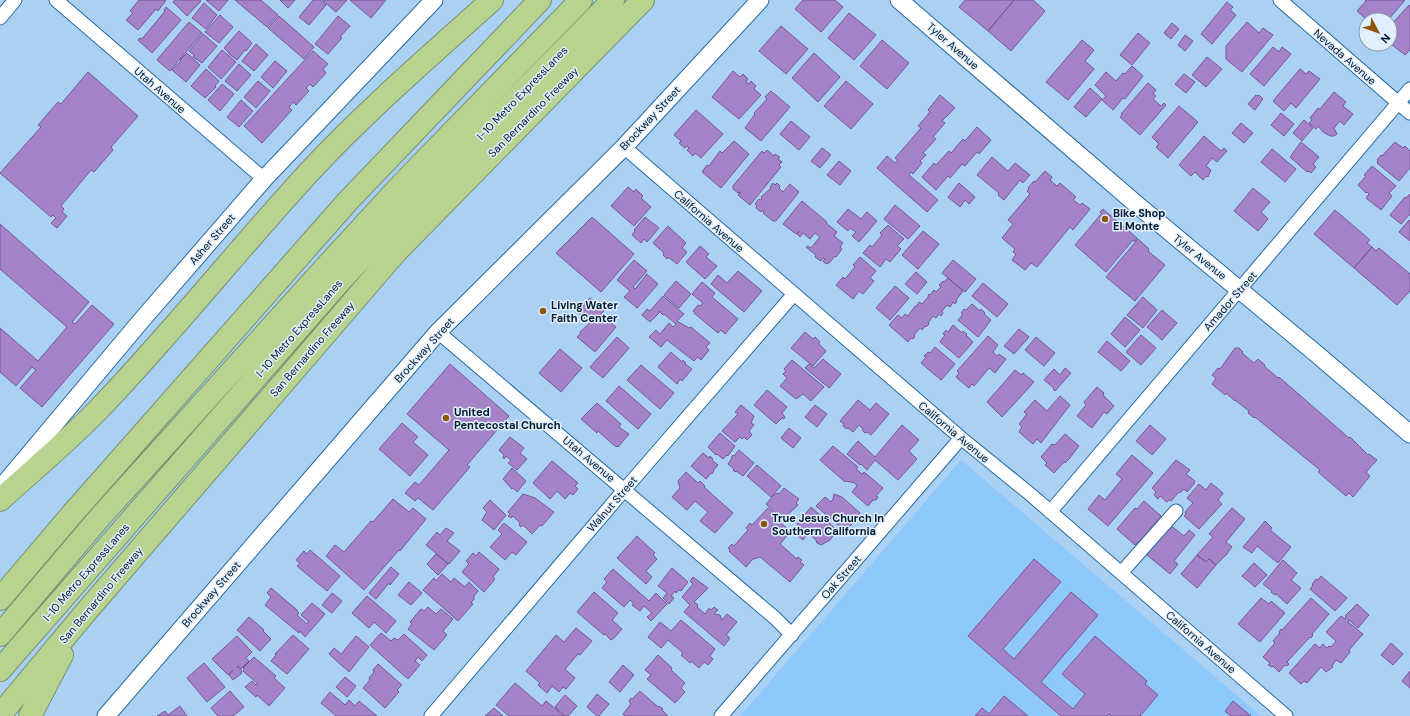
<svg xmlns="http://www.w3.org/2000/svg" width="1410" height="716" viewBox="0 0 1410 716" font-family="'DM Sans',sans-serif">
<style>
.built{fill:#8fc8fb}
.building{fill:#a583c9;stroke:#775698}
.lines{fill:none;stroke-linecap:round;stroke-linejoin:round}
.minor-casing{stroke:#26699e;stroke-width:15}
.tertiary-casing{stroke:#26699e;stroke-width:19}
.motorway-casing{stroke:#78926d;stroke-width:24}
.minor{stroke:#fff;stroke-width:13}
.tertiary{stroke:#fff;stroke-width:17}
.motorway{stroke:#b8d38f;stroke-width:22}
.poi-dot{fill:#8c5509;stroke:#e1eefb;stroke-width:1.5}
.labels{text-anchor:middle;stroke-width:3;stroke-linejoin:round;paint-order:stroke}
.street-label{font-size:11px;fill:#00192e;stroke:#e1eefb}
.poi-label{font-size:11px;font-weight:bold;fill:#00192e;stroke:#e1eefb;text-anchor:start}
</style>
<rect width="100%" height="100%" fill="#aad1f4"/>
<path class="built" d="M961,460L1261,716H740Z"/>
<path class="building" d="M139,0H166L158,11L156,9L138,30L126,20L133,13L130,11Z
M175,0H200L201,1L187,16L173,2Z
M206,0H228L219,11Z
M235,0H261L278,15L267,27Z
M280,0H295L288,8Z
M313,0H320L326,5L309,25L299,17Z
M322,0H347L336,12Z
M350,0H386L371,18Z
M803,0H835L843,7L821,32L795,9Z
M965,0H1014L988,31L959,7Z
M1014,0H1033L1045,11L1011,51L988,31Z
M1365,0H1405L1388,20L1366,21V19L1357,11L1366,1Z
M1227,2L1233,7L1230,10L1236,15L1212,44L1201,34Z
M204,3L217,15L206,29L192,18Z
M1409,5L1410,6V50L1405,55L1390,43V26Z
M166,7L181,20L152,53L138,40L140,38L142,39L165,11L164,10Z
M849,13L876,35L854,60L828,38Z
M220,15L233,27L219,43L205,32Z
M279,16L314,47L304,59L268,28Z
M338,16L350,26L340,37L342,38L328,54L315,44Z
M189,22L202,33L170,71L157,60Z
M1247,22L1259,33L1263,28L1273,35L1242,72L1226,59V46Z
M1172,23L1179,29L1171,39L1164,33Z
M781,26L808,49L786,74L759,51Z
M239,31L252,43L246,51L245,50L237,60L229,54V53L224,48Z
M1138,33L1150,43L1132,65L1120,55Z
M203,34L217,46L202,63L193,57L194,55L189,51Z
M1185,35L1193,41L1185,51L1178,45Z
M882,40L909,63L887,89L860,66Z
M1082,40L1094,50L1085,61L1094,69L1068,100L1046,82Z
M256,44L268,55L254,71L242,61Z
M1273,47L1279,52L1282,47L1291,54L1264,86L1250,74Z
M222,50L236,62L221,79L208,67Z
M313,51L328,64L323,69L326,73L313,87L310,84L306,88L309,91L296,105L293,102L289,107L292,110L262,143L244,126Z
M187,53L200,65L186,82L172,70L181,61L180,60Z
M814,53L840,77L818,102L792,78Z
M1207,57L1222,69L1206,87L1192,75Z
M275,61L287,71L273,88L261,77Z
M239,64L251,75L237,91L225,81Z
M1132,66L1143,76L1125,99L1123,98L1113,110L1102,100L1106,96L1095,85L1106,72L1116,81L1123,73L1125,74Z
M206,69L219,81L215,86L216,87L205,98L191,86Z
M1300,69L1306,74L1309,71L1320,79L1296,108L1291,103L1284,111L1273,101Z
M733,71L740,77L743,74L748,79L746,82L749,84L751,81L756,86L754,89L761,95L739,119L712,97Z
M88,72L138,116L111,147L113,150L94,172L91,170L61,206L64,209L62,212L67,216L57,228L51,223L56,218L53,215L51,217L0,173L41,127L38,125L58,102L61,104Z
M1184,74L1195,82L1186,93L1175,84Z
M258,81L270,91L256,108L244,97Z
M846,81L873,104L851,129L824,106Z
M1148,83L1156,90L1153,94L1156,96L1153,99L1161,106L1164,103L1166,105L1140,135L1120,117L1122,115L1121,114Z
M222,84L234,94L220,111L208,100Z
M1090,88L1102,99L1086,117L1074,107Z
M771,91L790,107L761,141L745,128L755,114L754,113L767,99L765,97Z
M1334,92L1346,102L1343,106L1353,114L1344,125L1340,121L1334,128L1337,134L1334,136H1330L1323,132L1318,126L1316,129L1309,123L1312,120L1310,118L1318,108L1320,109Z
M940,95L955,108L942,121L945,123L933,137L936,139L923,153L926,155L920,161L922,163L913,174L911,172L909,175L938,200L927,212L877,168L887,156L895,163L898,160L895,158L921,128L918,126L930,112L928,110Z
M1256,95L1258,96L1259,95L1263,99L1255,110L1248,104Z
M241,100L253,111L239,127L227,117Z
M1179,106L1198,122L1168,158L1156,147L1159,144L1152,137Z
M696,110L723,134L701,158L695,153L693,156L687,150L689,148L687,146L685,148L679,143L681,141L674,135Z
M1281,113L1294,124L1284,136L1271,125Z
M1304,120L1313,128L1302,141L1293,133Z
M791,121L810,137L799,150L780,134Z
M1241,123L1253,133L1244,143L1232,133Z
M977,127L991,140L979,154L977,152L965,166L962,164L950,178L948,176L936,190L922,177L934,163L936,165L949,151L951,153L963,139L965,141Z
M1204,136L1221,151L1224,148L1227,151L1217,162L1212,158L1206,166L1211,170L1208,177L1206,176L1203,180L1195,172L1191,176L1179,165Z
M734,141L749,154L721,188L702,172L707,165L709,166L720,151L722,153Z
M1301,142L1319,157L1313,164L1316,167L1311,173L1308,171L1307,172L1290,157Z
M1395,142L1403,148L1405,146L1410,151V168L1399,181L1377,163L1378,161L1377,160L1381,155L1382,156Z
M822,148L831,155L820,168L811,161Z
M1272,149L1296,169L1285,182L1261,162Z
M767,150L774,156L775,154L780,157L778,159L782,162L779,165L781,167L750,205L738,195L741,192L738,193L733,189V186L762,151L764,153Z
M992,157L1008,171L1015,163L1030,175L1023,183L1020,180L1004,200L998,195L999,193L977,175Z
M839,161L851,171L840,185L827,175Z
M1372,166L1396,186L1389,193L1392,196L1381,210L1366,198L1369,194L1367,192L1366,193L1358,185L1366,176L1364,175Z
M1045,171L1052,177L1050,180L1057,186L1060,183L1076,197L1073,200L1080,205L1082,203L1090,209L1073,230L1070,227L1037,267L1031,263L1025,270L1012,260L1016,254L1013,252L1015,249L1002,238L1013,224L1008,220L1030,194L1027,191L1029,189L1028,188L1034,181L1035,182Z
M773,183L775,185L777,183L780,186L779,188L783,192L790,184L799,192L776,221H773L763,213L764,211L763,210L761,212L756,208L757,206L755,204L759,199L761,200L762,198L761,197L771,188L770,187Z
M959,183L975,197L969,204L965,200L960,207L948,197Z
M628,187L634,192L636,189L643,196L641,198L651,207L634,226L611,206Z
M1253,188L1270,202L1261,212L1268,219L1258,231L1234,211Z
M1410,194V215H1409L1401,224L1390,215L1405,197L1406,198Z
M802,201L827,222L826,223L837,232L834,236L843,243L840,247L842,249L836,257L835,256L829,263L826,264L823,261L825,259L823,258L821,261L815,257L816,255L806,247L808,246L811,248L820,237L815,233L810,239L803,233L800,237L797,234L799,231L796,234L783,224Z
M895,205L920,226L908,239L884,219Z
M848,209L861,219L867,212L877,221L859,242L852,236L856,232L850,228L848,231L837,222Z
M1103,209L1137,238L1135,242L1133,240L1106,272L1075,245L1102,213L1100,212Z
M1335,210L1370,240L1367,243L1372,247L1354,268L1314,234Z
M592,217L634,254L601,292L556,253Z
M645,217L659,228L647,242L644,239L641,243L632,235L635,231L634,230Z
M1409,220L1410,221V241L1399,232Z
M0,224L89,302L72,322L75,324L92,305L114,324L42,407L20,388L36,370L32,367L16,386L0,372V328L38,361L67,327L0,269Z
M888,225L904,239L897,246L901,249L890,262L886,259L880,267L863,253L870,245L872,247L882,235L880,233Z
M668,226L686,243L682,248L687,252L677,264L668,257L667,259L663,255L664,253L653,243Z
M923,231L939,244L918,269L902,255Z
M1138,239L1149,249L1148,251L1165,265L1135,301L1106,277Z
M700,246L709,254L706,257L717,266L705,279L686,262Z
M1372,247L1376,251L1379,248L1410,274V291L1397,305L1354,268Z
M860,257L876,271L870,278L874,281L863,294L859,291L853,299L836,285L843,277L845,279L855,267L853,265Z
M634,260L647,271L633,287L635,289L647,274L658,284L637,308L624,297L630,291L617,280Z
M953,260L976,279L965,292L942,273Z
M738,271L762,291L744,312L711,284L718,275L727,283Z
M916,272L927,282L917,294L905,284Z
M948,278L963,291L956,300L957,301L955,304L953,302L950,307L947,305L942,311L943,313L941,316L939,314L936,318L933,316L928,323L929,324L926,327L925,326L922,330L920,328L914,335L915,336L913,339L911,338L908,342L889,325L898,315L902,318L905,314L908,316L915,306L916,307L919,302L922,304L928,297L929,294L930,295L934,290L936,292L941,287L939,285L943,281L944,282Z
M676,281L691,294L679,308L664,295Z
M702,282L715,293L712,297L738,319L725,334L721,330L718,333L694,313L695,312L693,311L698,305L700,306L703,303L692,294Z
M983,283L1008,304L997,317L972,296Z
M895,286L909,298L890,320L876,308Z
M663,296L684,314L677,321L689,328L691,327L710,343L706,347L709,350L701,360L698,357L694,361L667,340L661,347L649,337L656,330L660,334L669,323L673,327L676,324L664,314L663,315L659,311V313L650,322L642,315L647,309L650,311Z
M1143,297L1157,310L1143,328L1127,315Z
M590,298L605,310L601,314L616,327L595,352L577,337L581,333L580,332L590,323L577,312Z
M972,304L980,311L981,309L985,313L984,314L991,320L978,337L958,320L963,314L961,313L964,309L966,310Z
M1162,310L1177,323L1162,340L1147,327Z
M1125,317L1140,330L1125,347L1111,334Z
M953,325L962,333L963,331L967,334L966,335L973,342L959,358L940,342L945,335L943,334L946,330L948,332Z
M1019,329L1029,337L1014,354L1004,346Z
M805,332L813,339L815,337L820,342L819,344L826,351L813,366L791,348Z
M1141,335L1156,348L1141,365L1126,352Z
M988,336L998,345L993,352L997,356L999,354L1006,359L995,373L989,368L974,386L972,384L969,388L956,377L959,373L957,371Z
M617,337L629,348L603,378L590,367Z
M1036,337L1055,353L1044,366L1025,350Z
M1107,341L1130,361L1121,371L1098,352Z
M935,347L955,364L941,380L921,363L926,357L924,356L928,352L930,353Z
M1235,348H1239L1243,352L1242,353L1254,363L1258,359L1265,365L1264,366L1278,378L1279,377L1349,438L1350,437L1368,455L1369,454L1377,460L1366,472L1370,476L1353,497L1349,493L1346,496L1318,472L1320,470L1255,417L1254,418L1248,413L1249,411L1235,400V401L1226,393L1225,395L1212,384L1216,378L1212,375L1218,368L1220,369Z
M560,349L582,368L561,392L539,373Z
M671,352L682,362L683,360L686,363L685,364L692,369L682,381L680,379L677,384L658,367Z
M823,359L841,374L829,388L805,368L809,364L814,368Z
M792,360L824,387L811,401L803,394L796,399L780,386L787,378L783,374L786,371L784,369Z
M450,364L509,416L467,465L470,467L433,510L418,498L415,501L405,493L415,482L419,485L449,450L407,414Z
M641,365L674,393L660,409L627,380Z
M1065,368L1071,373L1056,390L1055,391L1053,389L1054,388L1044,380L1054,369L1060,375Z
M1015,370L1021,375L1023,373L1034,382L1002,417L987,402Z
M619,386L651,414L638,429L606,401Z
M1097,387L1104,393L1103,395L1114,406L1107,414L1104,412L1092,428L1077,416L1086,405L1084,402Z
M767,390L787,407L782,413L785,417L784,419L782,418L776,424L754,405Z
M1060,396L1070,405L1041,443L1037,439L1033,444L1019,432L1022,427L1019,424L1027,414L1024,412L1035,400L1047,411Z
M858,400L870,410L876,403L889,414L871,435L867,432L865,433L862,430L863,429L859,425L853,432L848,428L847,429L843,426L844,424L840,421Z
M597,403L621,424L619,427L629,434L618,447L617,446L616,447L598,431L597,433L581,419Z
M741,405L754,416L751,423L754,425L749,431L752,435L747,440L744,437L742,439L740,437L735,442L722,431L738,414L735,412Z
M815,405L827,414L817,427L805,417Z
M402,423L418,437L413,442L428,455L410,476L379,449Z
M902,425L919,440L909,451L917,459L898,480L875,460L867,470L861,464L860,465L847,454L858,441L875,457Z
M1150,425L1166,439L1152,455L1136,441Z
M789,428L801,438L793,448L781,438Z
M720,433L735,446L728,456L727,455L723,459L717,454L716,455L708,447Z
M1065,434L1079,446L1069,459L1065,463L1064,462L1054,473L1045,465L1047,463L1041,457L1052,444L1055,445Z
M510,437L524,448L520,453L527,459L517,470L508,463L511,460L506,456L504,459L503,457L504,455L499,450Z
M833,446L858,467L856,469L862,474L864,472L883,488L876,496L878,497L876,500H873L868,506L852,492L857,486L855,483L846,481L845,482L820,460Z
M739,450L754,463L743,476L736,471L735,472L733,470L734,469L728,464L732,458H731L733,455L734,456Z
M703,453L709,458L710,456L713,459L712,460L718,465L713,471H714L712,474L711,473L706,479L691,466Z
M1132,455L1153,473L1108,526L1088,509L1099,495L1105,500L1122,479L1116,474Z
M1176,460L1190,470L1186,474L1195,481L1194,484L1187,492L1184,489L1180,493L1179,492L1171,501L1169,500L1167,502L1160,496L1158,499L1154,495L1156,492L1152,488Z
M552,461L578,483L575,486L578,489L573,495L570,493L565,499L557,491L550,499L533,483Z
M757,465L781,486L771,497L747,476Z
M512,468L526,481L517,492L513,488L512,489L503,479Z
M686,472L698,483L700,481L705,486L704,487L733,513L715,533L700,521L708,512L695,501L687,510L672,497L680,488L678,481Z
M1211,483L1223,493L1218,500L1222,504L1199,529L1184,516L1186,514L1185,512L1193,503L1187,498L1199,484L1206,490Z
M784,488L799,499L796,503L798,505L783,519H782L766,504L774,495L777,493L779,494Z
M523,494L535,498L554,512L542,526L540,525L532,534L523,525L521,527L519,525L520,523L513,516L511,518L508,516L510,514L508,512Z
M834,494L842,497L860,513L856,518L857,519L845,531L816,506L825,497L831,502L833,499Z
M393,499L409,512L413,508L426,519L400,551L399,550L364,590L326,556L335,545L344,552L371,521L373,522Z
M490,500L506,515L494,530L482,520L487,512L483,508Z
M1144,501L1161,516L1139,542V541L1135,545L1117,529L1135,508L1137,509Z
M811,507L837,530L830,540L821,545L817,543L816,540L808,533L803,540L797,535L802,529L797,524Z
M768,508L777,516L775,519L791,531L780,544L797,559L798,557L802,560L800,562L804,565L790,582L760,557L753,559L746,567L729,551L730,550L728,548L732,544L734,546L748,530L746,528L750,523L752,525Z
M1232,508L1245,519L1226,542L1232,547L1228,552V553L1216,565L1209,559L1206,562L1197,555L1213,537L1209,534Z
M1265,521L1272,528L1270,530L1291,547L1278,563L1257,546L1252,553L1243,547Z
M504,523L527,542L516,555L512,552L505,560L490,547L502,534L498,530Z
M1170,525L1184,536L1189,530L1195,535L1174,561L1178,564L1170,574L1147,555Z
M446,528L454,533L447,541L460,551L449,564L426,545L437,532L440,535Z
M637,536L655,553L653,555L657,559L646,571L652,577L646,584L617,558Z
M310,550L340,576L327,591L297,566L300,563L296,560L304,551L307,554Z
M479,552L499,569L493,577L495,579L484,592L462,572L469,564L466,561L473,553L476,556Z
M436,554L448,564L438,575L427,564Z
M1197,555L1206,562L1209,559L1216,565L1197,588L1181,574Z
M1034,559L1061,582L1003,649L1014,659L1071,592L1098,615L1041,682L1073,709L1085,694L1062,674L1095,636L1147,681L1145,684L1158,695L1140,716H1111L1109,714L1107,716H1061L968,636Z
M1283,560L1297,573L1291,580L1301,588L1287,604L1276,594L1275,595L1271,592L1272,591L1263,584Z
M1254,563L1267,575L1255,587L1242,576Z
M391,567L399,574L390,585L389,583L376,599L369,593Z
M672,568L688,582L681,591L679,590L676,593L675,591L671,596L674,598L669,604L663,598L667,593L658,586Z
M613,569L649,601L656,593L667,604L651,621L647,617L652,613L644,606L640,611L632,605L634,604L630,600L624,607L602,588L607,582L604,579Z
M442,574L451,582L454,578L465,587L469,582L478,591L474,596V599L471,603L473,604L458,621L423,590L434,578L436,581Z
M1321,576L1347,598L1335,611L1310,589L1313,585L1312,584L1316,579L1318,580Z
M693,577L708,588L694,602L698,605L697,607L705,614L709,608L711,610L714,607L718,610L714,614L720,615L722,620L727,614L737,622L726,635L730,638L724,646L684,612L690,605L682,597L693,584L690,581Z
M409,582L422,593L411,605L398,595Z
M271,588L297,610V611L299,613L297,615L307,624L309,622L301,615L312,603L325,614L305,637L300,631L299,633L265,605L271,597L267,593Z
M594,592L618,613L612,620L622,629L614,638L611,640L605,634L604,635L577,612Z
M332,593L342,601L332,613L322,605Z
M367,596L396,621L386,633L374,622L369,628L352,613Z
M1261,598L1269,604L1271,601L1285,613L1260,642L1238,624Z
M1311,598L1329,614L1312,634L1313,635L1311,638L1310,637L1287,662L1289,664L1287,666L1285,665L1279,672L1273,666L1272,667L1268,665L1270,663L1263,657L1275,643L1273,641L1280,633L1279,632L1281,629L1282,630Z
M1357,604L1369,615L1358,628L1349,620L1348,622L1363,634L1349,650L1350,652L1341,663L1336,660L1332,666L1333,667L1326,672L1321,667L1307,683L1304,681L1301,684L1289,673L1315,644L1320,648L1323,644L1327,648L1329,646L1331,647L1336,641L1326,632L1341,616L1345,619L1346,617L1345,616Z
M428,607L436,614L441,609L453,619L443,631L447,635L434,650L408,629L412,624L410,622L421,609L424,611Z
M249,617L264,630L263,631L271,639L260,651L237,630Z
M681,620L715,649L710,656L713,659L708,665L704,662L699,668L691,661L690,663L681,655L683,653L668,640L661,648L648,637L660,622L671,631Z
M576,628L592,641L580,655L578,654L565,669L575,678L566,689L563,687L559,692L552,686L547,693L538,685L540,683L526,671L556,635L564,642Z
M381,633L391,641L394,638L398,640L404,634L427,655L422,661L418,657L415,661L420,665L408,679L370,645Z
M293,635L309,649L287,674L271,661L276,655L275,654Z
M237,636L252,652L246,658L249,661L241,669L238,666L237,667L242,671L241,674L233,680L229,675L233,670L228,675L212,659Z
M356,636L369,647L349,672L329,654L334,648L341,654Z
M1391,643L1403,654L1393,665L1381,655Z
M658,655L672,668L671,670L685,683L681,688L685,692L675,703L647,679L651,675L645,670Z
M254,657L276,676L274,678L285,688L269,706L257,695L256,697L245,687L252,681L256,685L258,684L243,671L244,669L243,668Z
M204,663L225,687L207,702L187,678Z
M378,664L402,685L397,690L399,692L385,708L363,688L370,680L369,678L374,672L373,670Z
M623,665L634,675L620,692L609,682Z
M1410,671V688L1402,681Z
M345,677L356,686L347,697L336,687Z
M515,683L542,706L546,701L564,716H509L496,705Z
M230,691L244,707L233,716H218L211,708Z
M640,691L658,707L659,706L663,709L662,710L668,716H625L623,714L631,704L629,701L631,698L632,699Z
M330,692L345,705L349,700L355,706L359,701L377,716H336L321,703Z
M597,694L609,704L599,716H597L587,707Z
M565,695L577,706L568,716H565L555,707Z
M1004,696L1028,716H975L982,708L989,714Z
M1233,701L1251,716H1231L1225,711Z
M180,706L187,716H157L165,711L168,715Z
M494,708L503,716H485Z"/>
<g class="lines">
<defs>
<path id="minor" d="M56,0L264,179
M1280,0L1410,113
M0,18L15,0
M624,147L961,438L1030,494L1286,716
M438,332L775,618L792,635
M1050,512L1410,89
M1121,573L1176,511
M431,716L625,489L794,294
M721,716L961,438"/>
<path id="tertiary" d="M899,0L1135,203L1319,356L1410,434
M0,489L140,322L264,179L434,0
M106,716L438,332L624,147L760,0"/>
<path id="motorway" d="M0,500C33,470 68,441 99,409C173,332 239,248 312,169C368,109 431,55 492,0
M0,599L73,513L347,202L540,0
M0,635L101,516L333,259L402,184L581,0
M0,670L341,280L434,182L613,0
M0,715L85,613L396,252L643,0
M30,716L62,655"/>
</defs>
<use href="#minor" class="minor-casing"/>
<use href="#tertiary" class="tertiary-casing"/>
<use href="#motorway" class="motorway-casing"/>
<use href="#minor" class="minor"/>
<use href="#tertiary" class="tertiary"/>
<use href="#motorway" class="motorway"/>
</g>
<g class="poi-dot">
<circle cx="1105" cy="219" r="4"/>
<circle cx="543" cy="311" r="4"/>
<circle cx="446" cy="418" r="4"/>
<circle cx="764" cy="524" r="4"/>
</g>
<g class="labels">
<g class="street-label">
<text transform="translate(953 46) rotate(41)" y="4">Tyler Avenue</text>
<text transform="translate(1345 57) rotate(41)" y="4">Nevada Avenue</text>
<text transform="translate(160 90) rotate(41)" y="4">Utah Avenue</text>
<text transform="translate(522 93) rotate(-46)" y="4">I-10 Metro ExpressLanes</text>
<text transform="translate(533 112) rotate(-45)" y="4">San Bernardino Freeway</text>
<text transform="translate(650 118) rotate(-47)" y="4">Brockway Street</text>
<text transform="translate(709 221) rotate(41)" y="4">California Avenue</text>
<text transform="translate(212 239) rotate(-49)" y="4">Asher Street</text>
<text transform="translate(1200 257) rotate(39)" y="4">Tyler Avenue</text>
<text transform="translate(1230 301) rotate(-49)" y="4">Amador Street</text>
<text transform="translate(299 328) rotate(-49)" y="4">I-10 Metro ExpressLanes</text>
<text transform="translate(312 349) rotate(-49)" y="4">San Bernardino Freeway</text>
<text transform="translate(424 350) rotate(-48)" y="4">Brockway Street</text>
<text transform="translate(954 432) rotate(40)" y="4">California Avenue</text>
<text transform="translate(589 459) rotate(40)" y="4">Utah Avenue</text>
<text transform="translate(612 504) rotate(-49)" y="4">Walnut Street</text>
<text transform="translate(86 572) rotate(-49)" y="4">I-10 Metro ExpressLanes</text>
<text transform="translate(841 577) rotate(-49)" y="4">Oak Street</text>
<text transform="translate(211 594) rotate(-49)" y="4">Brockway Street</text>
<text transform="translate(101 595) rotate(-50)" y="4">San Bernardino Freeway</text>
<text transform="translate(1201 642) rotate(41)" y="4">California Avenue</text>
</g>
<g class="poi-label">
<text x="1113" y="217">Bike Shop<tspan x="1113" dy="13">El Monte</tspan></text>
<text x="551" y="309">Living Water<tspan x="551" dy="13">Faith Center</tspan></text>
<text x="454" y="416">United<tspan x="454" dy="13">Pentecostal Church</tspan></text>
<text x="772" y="522">True Jesus Church In<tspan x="772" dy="13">Southern California</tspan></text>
</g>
</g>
<g transform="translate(1378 32) rotate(131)"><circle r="19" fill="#e1eefb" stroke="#8799a9"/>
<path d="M0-3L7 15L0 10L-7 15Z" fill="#8c5509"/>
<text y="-6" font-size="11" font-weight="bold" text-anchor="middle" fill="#00192e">N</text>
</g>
</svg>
